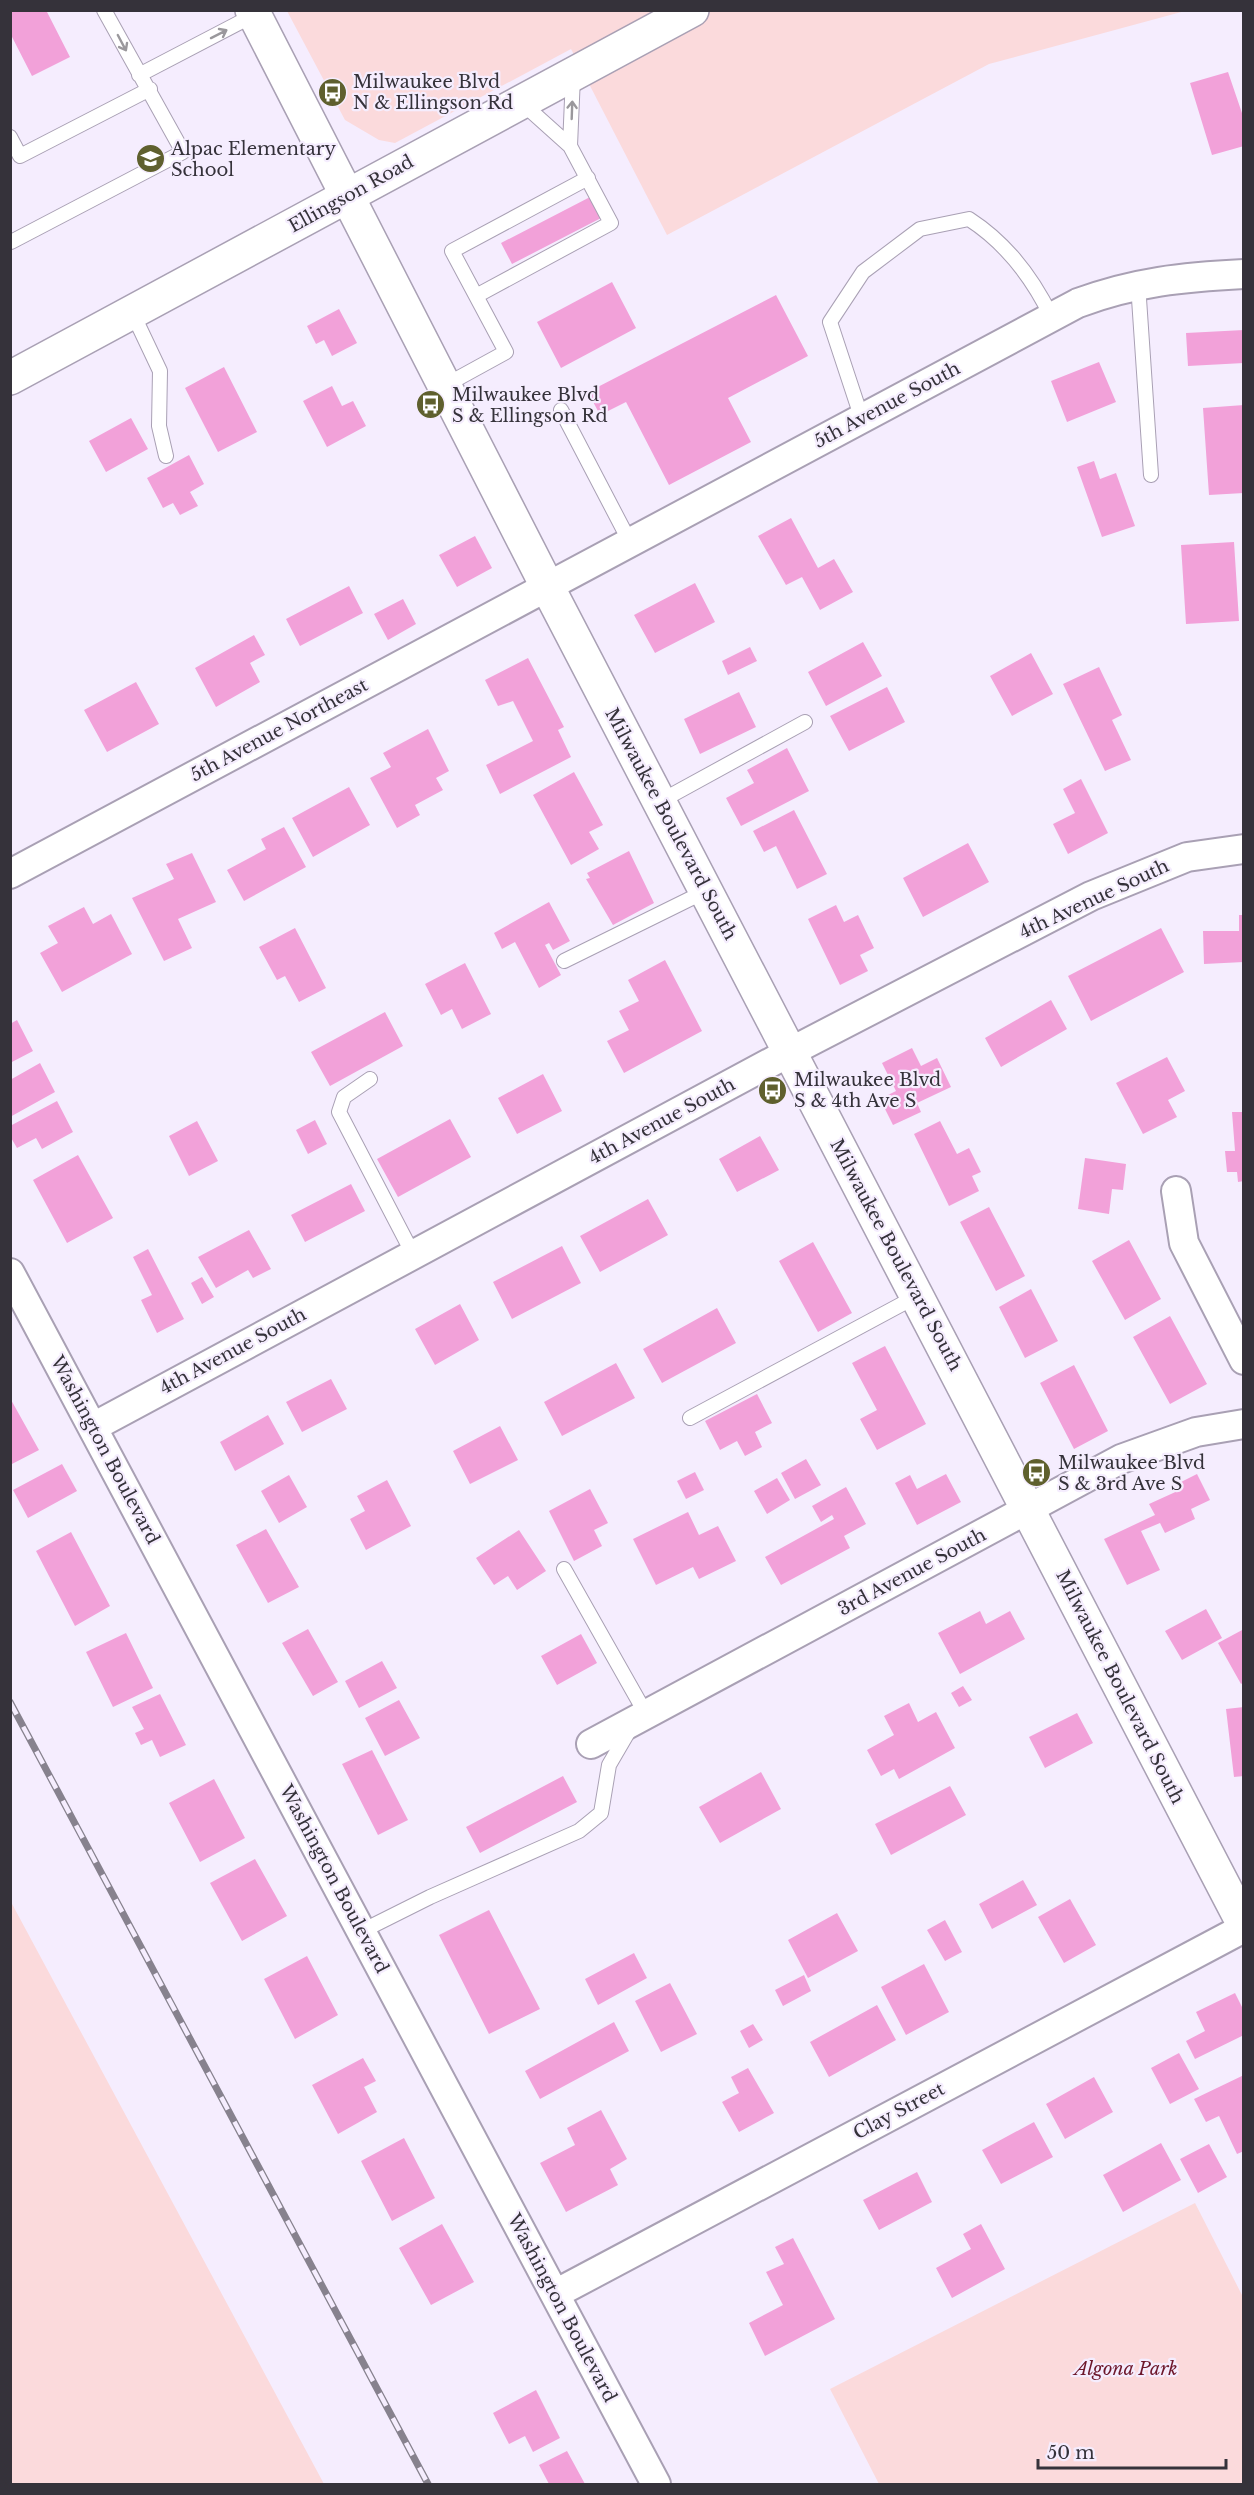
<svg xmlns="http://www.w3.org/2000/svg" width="1254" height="2495" viewBox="0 0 1254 2495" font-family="'Libre Baskerville',serif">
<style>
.green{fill:#fbdadc}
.building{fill:#f2a1d9}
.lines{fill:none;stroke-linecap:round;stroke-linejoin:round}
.service-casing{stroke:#a9a0b4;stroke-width:16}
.minor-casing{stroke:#a9a0b4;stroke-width:32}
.tertiary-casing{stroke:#a9a0b4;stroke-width:36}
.secondary-casing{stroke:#a9a0b4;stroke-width:36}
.service{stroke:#fff;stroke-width:14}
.minor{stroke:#fff;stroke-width:28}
.tertiary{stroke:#fff;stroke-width:33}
.secondary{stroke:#fff;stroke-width:33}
.rail-casing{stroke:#87828e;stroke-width:7}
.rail{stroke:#f5edfe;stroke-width:4.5;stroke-dasharray:14;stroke-linecap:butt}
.oneway{stroke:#9a989c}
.labels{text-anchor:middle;stroke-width:4.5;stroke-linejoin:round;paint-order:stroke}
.poi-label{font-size:18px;fill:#35323a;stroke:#f5edfe;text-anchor:start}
.street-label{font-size:18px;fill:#35323a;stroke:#f5edfe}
.park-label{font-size:18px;font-style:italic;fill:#6d172b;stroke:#f5edfe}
</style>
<rect width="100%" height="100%" fill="#f5edfe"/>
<path class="green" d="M287,11H1185L989,64L667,235L571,49L395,143L379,140L345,120Z
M11,1902L324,2484H11Z
M1195,2203L1243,2297V2484H879L830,2389Z"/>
<path class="building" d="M10,10H46L70,57L32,76L10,33Z
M1228,72L1244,119V146L1212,155L1190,83Z
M592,196L603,217L512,264L501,243Z
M612,282L636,328L561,368L537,322Z
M776,295L808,356L728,398L751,442L669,485L626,402L600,415L588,392Z
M339,309L357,343L332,356L324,340L316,344L307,326Z
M1244,330V363L1188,366L1186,333Z
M1099,362L1116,402L1067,422L1051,381Z
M224,367L257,432L218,452L185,388Z
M332,386L342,406L353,401L366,426L327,447L303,401Z
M1244,405V493L1209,495L1203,408Z
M131,418L148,449L106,472L89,441Z
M189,455L204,484L190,492L198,506L180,515L173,503L163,508L147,478Z
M1094,461L1100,479L1116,473L1135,526L1102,537L1077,467Z
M791,518L818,568L834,559L853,592L820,610L802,577L786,585L758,536Z
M475,536L492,568L457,587L439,555Z
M1234,542L1239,621L1186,624L1181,545Z
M695,583L715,622L655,653L634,615Z
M349,586L363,613L300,646L286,619Z
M403,599L416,624L388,640L374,614Z
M254,635L265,655L250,663L260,682L216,707L195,668Z
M863,642L882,676L826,706L808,672Z
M750,647L757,661L728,675L722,661Z
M1031,653L1053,694L1012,716L990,676Z
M528,658L564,727L558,730L571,757L500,794L486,765L533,741L513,701L498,706L485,680Z
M1099,667L1122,715L1112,720L1131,760L1105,771L1063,684Z
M136,682L159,724L107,752L84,710Z
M887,687L905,722L849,751L830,716Z
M739,692L756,727L700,754L684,719Z
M428,729L449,771L436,778L443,790L415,805L420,815L397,828L370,778L391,767L383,753Z
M787,748L809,791L741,826L726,798L754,783L747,770Z
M574,772L603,825L589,832L599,849L571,865L533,795Z
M1081,779L1108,833L1068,854L1053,824L1075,813L1063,789Z
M349,787L370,825L313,857L292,818Z
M794,810L827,874L797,889L776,846L764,852L753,831Z
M284,827L306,867L244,901L227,870L266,849L261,839Z
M968,843L989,882L923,917L903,878Z
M629,851L654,903L613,925L586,879L590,878L587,873Z
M192,853L216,902L178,919L192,948L164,961L132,898L174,879L166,864Z
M549,902L570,941L553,950L549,943L545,945L561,975L539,988L515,942L502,949L494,933Z
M836,905L844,922L858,915L874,948L860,955L868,971L840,985L808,919Z
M84,907L93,924L111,914L132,954L62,992L40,953L58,943L48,926Z
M1239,915H1244V962L1204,964L1203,931H1239Z
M295,928L326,988L299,1002L285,976L277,980L259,947Z
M1161,928L1184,972L1091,1021L1068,976Z
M665,960L702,1031L624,1073L607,1041L629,1030L619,1011L639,1001L628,980Z
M465,963L491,1014L462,1029L452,1009L441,1015L425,984Z
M1051,1000L1067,1029L1001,1067L985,1038Z
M385,1012L403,1046L330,1086L311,1052Z
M17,1020L33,1051L10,1063V1024Z
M912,1048L921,1066L937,1058L951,1087L917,1103L921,1112L893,1125L880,1099L896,1091L882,1063Z
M1167,1057L1185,1091L1168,1100L1177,1117L1143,1134L1116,1083Z
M40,1063L55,1092L10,1117V1080Z
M543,1074L562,1111L517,1134L498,1098Z
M57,1101L73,1132L42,1149L36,1138L17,1148L10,1136V1126Z
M1232,1112H1244V1181L1238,1182L1237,1172H1227L1225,1151H1235Z
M450,1119L471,1157L398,1197L377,1159Z
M315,1120L327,1144L308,1154L296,1130Z
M197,1121L218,1161L189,1176L169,1136Z
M940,1121L957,1154L969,1148L981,1172L972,1176L979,1191L949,1206L914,1134Z
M760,1136L779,1170L737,1192L719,1159Z
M78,1155L113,1218L67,1243L33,1180Z
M1085,1158L1126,1164L1123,1190L1112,1189L1109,1214L1078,1209Z
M351,1184L365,1211L305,1242L291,1215Z
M648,1199L668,1235L600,1272L580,1236Z
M989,1207L1025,1276L996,1291L960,1222Z
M249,1230L271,1269L253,1278L248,1270L216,1288L198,1257Z
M1129,1240L1161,1299L1125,1320L1092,1261Z
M813,1242L852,1313L818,1332L779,1261Z
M562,1246L581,1283L512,1319L493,1282Z
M148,1249L184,1319L157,1333L141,1300L152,1295L133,1257Z
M202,1277L214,1297L202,1304L191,1283Z
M1031,1289L1058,1341L1025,1358L999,1307Z
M460,1304L479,1340L435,1365L415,1329Z
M717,1308L736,1343L662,1383L643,1349Z
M1170,1316L1207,1384L1170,1404L1133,1337Z
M885,1346L926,1424L877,1450L860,1419L877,1410L852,1363Z
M616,1363L635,1398L562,1436L544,1402Z
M1074,1365L1108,1431L1074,1449L1040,1383Z
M331,1379L347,1409L302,1432L286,1402Z
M757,1394L772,1423L755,1432L762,1447L745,1456L737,1441L720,1450L705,1421Z
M10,1398L39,1450L10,1465Z
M268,1415L284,1444L235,1471L220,1442Z
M500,1426L518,1460L470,1484L453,1451Z
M806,1459L821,1485L795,1499L781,1473Z
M62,1464L77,1491L28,1518L13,1490Z
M695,1472L704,1490L686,1499L677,1481Z
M946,1474L961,1502L917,1525L895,1483L910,1475L917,1489Z
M1197,1474L1210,1500L1191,1509L1195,1519L1165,1533L1160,1523L1141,1531L1160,1570L1127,1585L1104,1539L1155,1515L1149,1504L1182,1489L1179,1483Z
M289,1475L307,1507L279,1523L261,1491Z
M777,1478L790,1500L767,1514L754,1491Z
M387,1480L411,1526L366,1550L350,1519L365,1511L357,1496Z
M846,1487L866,1524L844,1536L850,1548L781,1585L765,1557L834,1519L832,1515L821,1522L812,1506Z
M590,1489L608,1523L594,1530L602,1546L574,1561L549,1511Z
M688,1512L699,1535L718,1526L736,1561L699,1579L693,1567L656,1585L633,1539Z
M266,1529L299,1587L268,1603L236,1545Z
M519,1530L546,1571L517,1590L508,1576L494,1585L476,1558Z
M71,1532L110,1606L75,1626L36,1551Z
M1206,1609L1222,1638L1182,1660L1165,1631Z
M980,1611L986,1624L1010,1611L1025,1639L960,1674L938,1633Z
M308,1629L338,1682L313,1696L282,1643Z
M1244,1629V1682L1241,1684L1218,1643Z
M126,1633L153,1688L113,1707L86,1652Z
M581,1634L597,1663L557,1685L541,1656Z
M382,1661L397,1688L359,1708L345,1681Z
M963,1686L972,1700L959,1707L951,1693Z
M160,1694L186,1745L160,1757L152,1740L141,1745L135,1733L144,1729L132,1707Z
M399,1700L420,1738L385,1756L365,1718Z
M909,1703L918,1722L936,1712L955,1748L899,1779L894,1769L881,1776L867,1750L894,1735L884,1716Z
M1244,1707V1776L1234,1777L1226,1709Z
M1077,1713L1093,1743L1045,1768L1029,1737Z
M372,1750L408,1820L378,1835L342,1764Z
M761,1772L781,1809L720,1843L699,1807Z
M563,1776L577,1802L480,1853L466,1827Z
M214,1779L245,1838L200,1862L169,1803Z
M950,1786L966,1815L891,1855L875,1824Z
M255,1859L287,1916L242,1941L210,1883Z
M1023,1880L1037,1905L992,1929L979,1904Z
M1070,1899L1096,1945L1064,1963L1038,1917Z
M489,1910L540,2009L489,2034L439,1935Z
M837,1913L858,1951L808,1978L788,1940Z
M945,1920L962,1952L945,1961L927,1930Z
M634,1953L647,1978L598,2005L585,1979Z
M307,1956L338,2015L295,2039L264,1979Z
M924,1964L949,2012L906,2035L881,1987Z
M804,1975L811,1991L783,2006L775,1990Z
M670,1983L697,2034L661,2052L635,2001Z
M1235,1993L1244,2011V2035L1195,2059L1186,2041L1205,2031L1196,2012Z
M877,2005L896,2040L829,2077L810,2042Z
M614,2022L629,2051L540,2099L525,2071Z
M753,2024L763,2040L749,2048L740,2031Z
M1179,2053L1199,2089L1170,2104L1151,2068Z
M363,2058L376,2081L364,2087L377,2112L338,2134L312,2085Z
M748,2068L774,2113L739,2132L722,2102L739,2093L731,2077Z
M1244,2075V2151L1237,2154L1219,2116L1206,2122L1194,2099Z
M1094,2077L1113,2112L1065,2139L1046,2104Z
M601,2110L627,2159L610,2169L618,2185L566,2212L540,2163L575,2145L567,2128Z
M1034,2122L1053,2157L1001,2184L982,2150Z
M404,2138L435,2198L392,2221L361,2161Z
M1161,2143L1181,2180L1123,2212L1103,2175Z
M1209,2144L1227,2177L1198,2193L1180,2159Z
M917,2172L932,2202L879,2230L863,2200Z
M442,2224L474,2282L431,2305L399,2248Z
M981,2224L1005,2269L952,2298L936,2268L971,2249L963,2234Z
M793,2238L835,2319L765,2356L749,2323L783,2305L766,2272L784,2264L775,2247Z
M536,2390L560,2438L533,2452L525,2436L509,2444L493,2413Z
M567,2451L585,2484H549L539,2465Z"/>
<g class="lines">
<defs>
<path id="service" d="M139,75L254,15
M10,137L20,156L150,89
M570,146L573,76
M11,242L183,152L104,10
M1138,284L1151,475
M476,296L611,223L570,146L521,102
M133,314L160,371L159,426L166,456
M444,386L506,352L452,251L588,178
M561,410L631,544
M859,420V410L830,322L863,272L920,229L969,219C1006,243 1032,277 1051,316
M659,802L805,722
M564,961L706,891
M370,1079L344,1097L339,1112L413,1254
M690,1418L917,1296
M564,1569L646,1714
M362,1931L430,1897L579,1831L601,1813L609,1765L630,1729"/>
<path id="minor" d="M10,874L1078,303C1135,282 1183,277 1244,274
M1176,1191L1184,1243L1244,1360
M10,1273L656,2484
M93,1427L790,1052L1091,896L1187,857L1244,849
M591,1744L1121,1459L1196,1432L1244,1424
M555,2294L1244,1928"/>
<path id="tertiary" d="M252,10L547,586L1244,1925"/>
<path id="secondary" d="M10,378L692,10"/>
</defs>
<use href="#service" class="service-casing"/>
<use href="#minor" class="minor-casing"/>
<use href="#tertiary" class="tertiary-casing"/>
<use href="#secondary" class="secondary-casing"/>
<use href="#service" class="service"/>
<use href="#minor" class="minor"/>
<use href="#tertiary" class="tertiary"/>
<use href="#secondary" class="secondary"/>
<defs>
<path id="rail" d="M10,1702L428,2484"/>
</defs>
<use href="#rail" class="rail-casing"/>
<use href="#rail" class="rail"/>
</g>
<defs><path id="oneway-shaft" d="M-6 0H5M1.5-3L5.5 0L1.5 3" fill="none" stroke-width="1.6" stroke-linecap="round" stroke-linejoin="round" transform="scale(1.5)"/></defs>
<g class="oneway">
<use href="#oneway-shaft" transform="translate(219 34) rotate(-27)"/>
<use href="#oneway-shaft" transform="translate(122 43) rotate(62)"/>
<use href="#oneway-shaft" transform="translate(572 110) rotate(-88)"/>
</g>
<defs>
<symbol id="bus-disc" viewBox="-11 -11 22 22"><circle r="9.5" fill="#5f602e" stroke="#f5edfe"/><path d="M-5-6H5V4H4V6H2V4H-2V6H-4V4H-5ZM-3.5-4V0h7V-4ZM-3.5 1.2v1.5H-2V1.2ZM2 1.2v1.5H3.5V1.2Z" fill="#fff"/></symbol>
<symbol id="school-disc" viewBox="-11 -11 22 22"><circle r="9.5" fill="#5f602e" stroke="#f5edfe"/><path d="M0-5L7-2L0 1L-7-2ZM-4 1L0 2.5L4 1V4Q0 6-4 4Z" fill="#fff"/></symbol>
</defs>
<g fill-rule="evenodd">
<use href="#bus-disc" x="316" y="76" width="33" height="33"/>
<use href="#school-disc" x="134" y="142" width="33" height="33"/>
<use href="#bus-disc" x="414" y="388" width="33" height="33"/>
<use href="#bus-disc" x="756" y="1074" width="33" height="33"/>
<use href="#bus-disc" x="1020" y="1456" width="33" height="33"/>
</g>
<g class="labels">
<g class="poi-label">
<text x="353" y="88">Milwaukee Blvd<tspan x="353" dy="21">N &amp; Ellingson Rd</tspan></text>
<text x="171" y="155">Alpac Elementary<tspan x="171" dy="21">School</tspan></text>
<text x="452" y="401">Milwaukee Blvd<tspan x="452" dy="21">S &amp; Ellingson Rd</tspan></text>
<text x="794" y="1086">Milwaukee Blvd<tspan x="794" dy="21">S &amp; 4th Ave S</tspan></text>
<text x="1058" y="1469">Milwaukee Blvd<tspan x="1058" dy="21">S &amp; 3rd Ave S</tspan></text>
</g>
<g class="street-label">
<text transform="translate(351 194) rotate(-29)" y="6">Ellingson Road</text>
<text transform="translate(887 405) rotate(-28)" y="6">5th Avenue South</text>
<text transform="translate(279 730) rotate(-28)" y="6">5th Avenue Northeast</text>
<text transform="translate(671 824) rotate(62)" y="6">Milwaukee Boulevard South</text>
<text transform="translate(1094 899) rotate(-25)" y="6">4th Avenue South</text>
<text transform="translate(662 1121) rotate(-28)" y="6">4th Avenue South</text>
<text transform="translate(896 1255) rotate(62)" y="6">Milwaukee Boulevard South</text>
<text transform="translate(233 1351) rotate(-28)" y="6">4th Avenue South</text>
<text transform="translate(105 1450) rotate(62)" y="6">Washington Boulevard</text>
<text transform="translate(912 1572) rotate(-28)" y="6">3rd Avenue South</text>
<text transform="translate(1120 1687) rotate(63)" y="6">Milwaukee Boulevard South</text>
<text transform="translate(334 1879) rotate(62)" y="6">Washington Boulevard</text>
<text transform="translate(899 2111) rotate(-28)" y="6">Clay Street</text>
<text transform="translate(562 2308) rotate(62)" y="6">Washington Boulevard</text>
</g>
<g class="park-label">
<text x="1126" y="2375">Algona Park</text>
</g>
</g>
<rect width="1254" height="2495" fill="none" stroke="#35323a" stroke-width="24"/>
<path d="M1038 2459v9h188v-9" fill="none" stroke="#35323a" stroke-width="3"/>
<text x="1047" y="2459" font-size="18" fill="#35323a" stroke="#f5edfe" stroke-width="4.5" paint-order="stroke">50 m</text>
</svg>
